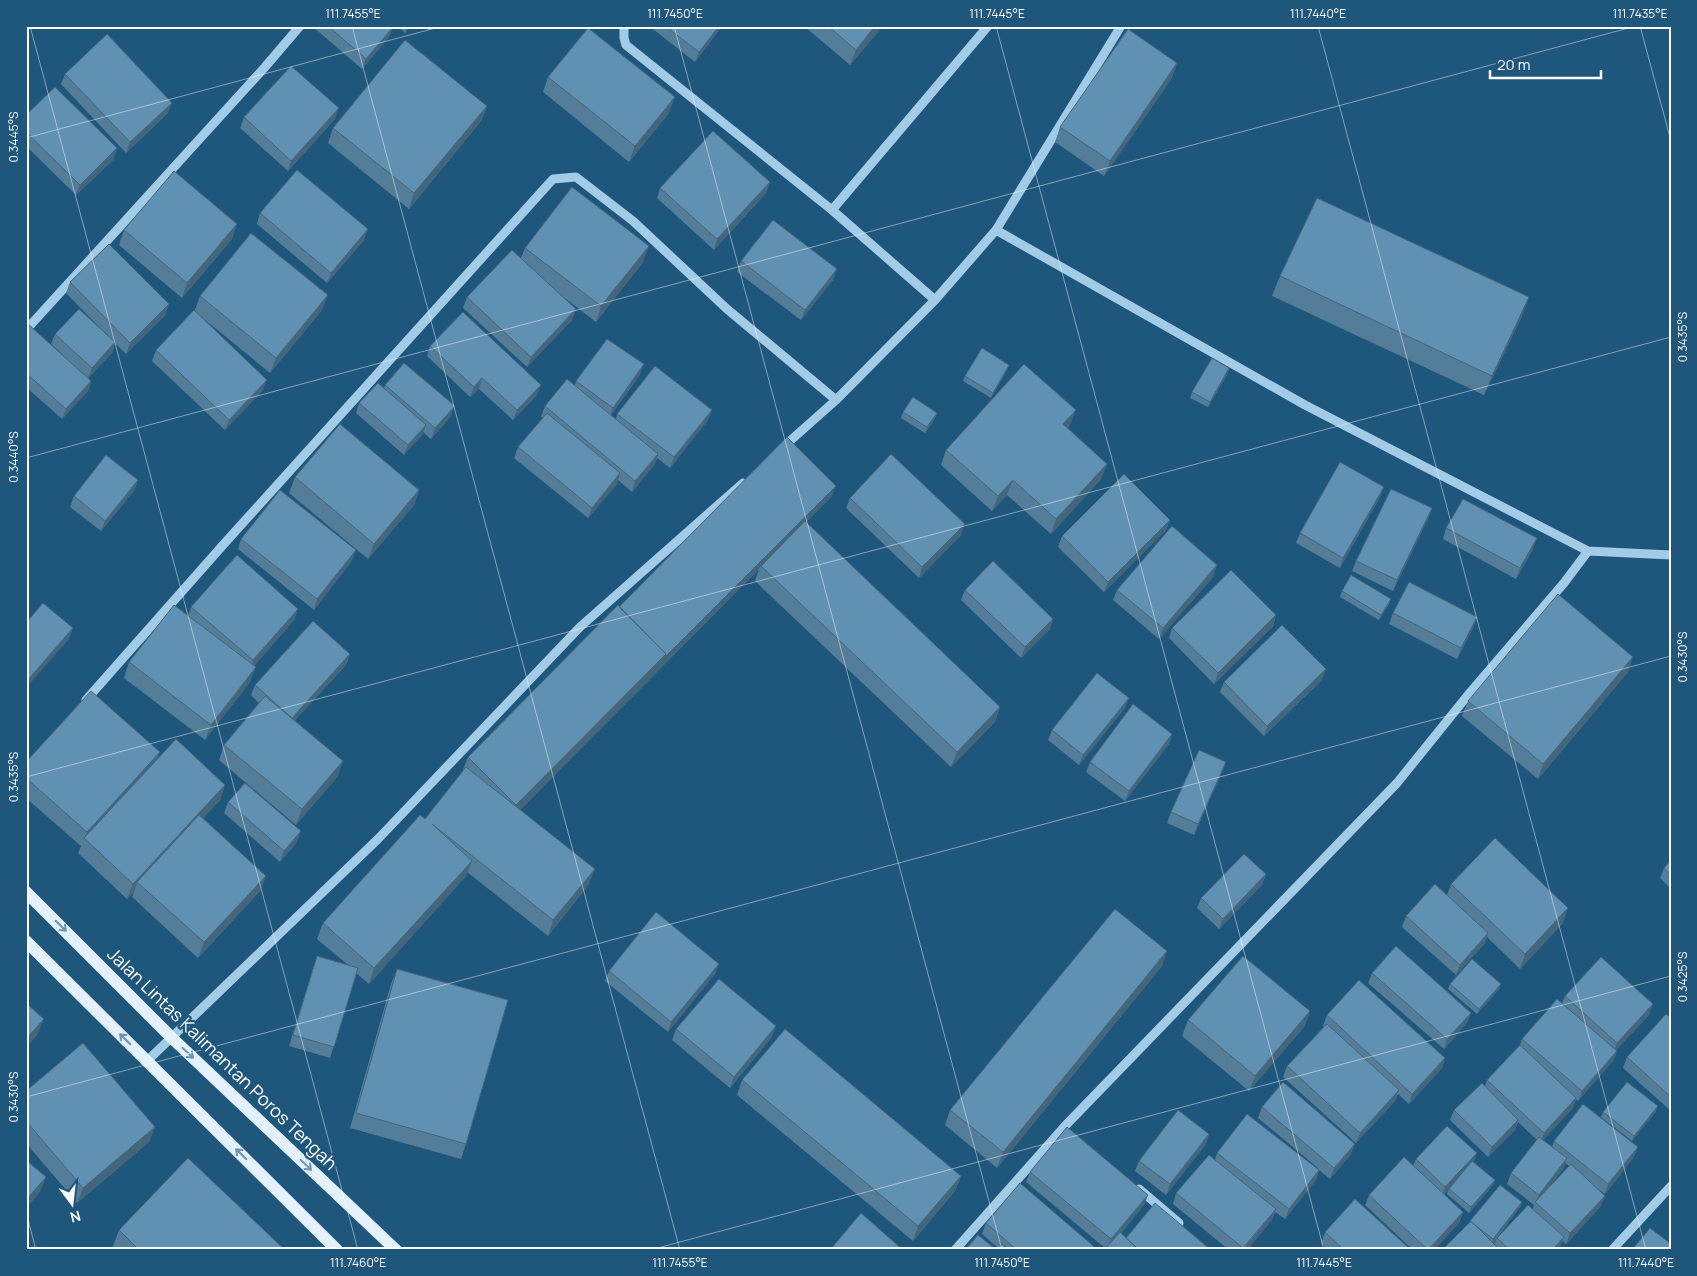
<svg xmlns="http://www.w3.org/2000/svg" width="1697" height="1276" viewBox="0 0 1697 1276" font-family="Manrope,sans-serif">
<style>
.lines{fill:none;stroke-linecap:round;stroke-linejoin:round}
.minor{stroke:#a2cbe7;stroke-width:9}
.major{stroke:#e3f1fd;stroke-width:12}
.wall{fill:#537d99;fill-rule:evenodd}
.shaded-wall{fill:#44667d}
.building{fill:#6191b2;stroke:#44667d}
.oneway{stroke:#6d94b0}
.ticks{fill:none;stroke:#fff;stroke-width:1;stroke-opacity:0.45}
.labels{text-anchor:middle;stroke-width:4.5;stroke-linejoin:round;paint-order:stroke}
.street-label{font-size:18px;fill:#fff;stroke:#1f567c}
.neatline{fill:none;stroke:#fff;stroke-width:2}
.ticks-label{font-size:12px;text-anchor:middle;fill:#fff}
</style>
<rect width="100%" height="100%" fill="#1f567c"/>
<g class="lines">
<path class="minor" d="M624,26V38L626,45L832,210
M996,230L1305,405L1588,551L1671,555
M935,300L832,210L988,26
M26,330L265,67L300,26
M782,448L836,400L935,300L996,230L1121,26
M86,700L223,545L553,179L576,177L633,221L727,309L836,400
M147,1061L378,839L580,627L743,483
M1139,1189L1179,1223
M955,1250L1065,1126L1397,783L1468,695L1564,583L1588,551
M1612,1250L1671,1186"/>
<path class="major" d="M26,892L172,1038L396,1250
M26,941L337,1250"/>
</g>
<path class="wall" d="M312,26H392L393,27L389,37L362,69Z
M398,26H410L405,33Z
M649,26H722L695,62Z
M804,26H883L850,65Z
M65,74L168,113L126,153L61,84Z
M548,77L669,113L629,162L543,92Z
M1172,78L1104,176L1055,142L1060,127Z
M487,106L481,121L409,209L328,143L333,128Z
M26,115L114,159L76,195L26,146Z
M244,117L335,119L288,171L240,128Z
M770,182L766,193L714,250L657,198L660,188Z
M260,213L364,240L327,283L257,224Z
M124,230L232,239L182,298L119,245Z
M525,248L643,262L596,322L557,292L576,309L572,320L527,367L463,308L467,297L521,258Z
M741,261L833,280L801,320L737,272Z
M1280,276L1522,316L1484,395L1272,296Z
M70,282L166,314L126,354L115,343L112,353L88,378L91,381L88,391L62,419L26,387V325L68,360L51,344L55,334L109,337L66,293Z
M200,296L322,310L270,373L204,319L263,390L225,430L152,361L156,350L195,310Z
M430,346L537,395L513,420L479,389L470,397L427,356Z
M1009,365L1007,370L991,398L963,381L965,376Z
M1228,373L1208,407L1190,398L1192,392Z
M640,375L611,415L616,419L617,414L708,420L670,468L657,458L655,464L632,492L618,480L617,484L588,518L514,458L518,447L543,418L541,417L545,406L575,385L576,381Z
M385,385L451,416L431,439L423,432L422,435L404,455L356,413L359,403L384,388Z
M903,412L937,413L935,418L925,433L901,418Z
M1070,425L1067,429L1107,464L1101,479L1051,534L1007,495L992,511L941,465L946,450Z
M295,477L419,490L414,505L368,559L289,493Z
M138,480L134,491L101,531L70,507L74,496Z
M832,496L806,522L1000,707L995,722L951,767L755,581L759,569L520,810L589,884L548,936L467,872L466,876L369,984L356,973L330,1058L289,1046L317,956L348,965L317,939L323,923L425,819L462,772L468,757L619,607Z
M1380,497L1340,568L1296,543L1300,533Z
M850,498L961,535L919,578L846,508Z
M1432,508L1428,519L1393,591L1352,571L1356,561Z
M1170,520L1166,530L1104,592L1058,547L1062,536Z
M1446,528L1533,549L1516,579L1443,539Z
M241,539L352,561L314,610L238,549Z
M1214,576L1159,639L1113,600L1117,590Z
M965,590L1050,629L1021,658L961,600Z
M1342,591L1391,599L1389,604L1379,620L1340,597Z
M191,607L298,609L294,620L254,666L250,682L205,740L124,678L129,662L188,616Z
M1393,613L1477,617L1473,628L1457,659L1389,624Z
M1276,615L1273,626L1214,684L1169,638L1172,628Z
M350,654L346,665L295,720L338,776L296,825L219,760L224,745L259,703L251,695L255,685Z
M1628,672L1538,779L1462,716L1468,701Z
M1322,680L1264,736L1220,692L1224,682Z
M1125,708L1079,765L1048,740L1052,730Z
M1172,734L1169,744L1125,801L1086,772L1090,762Z
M160,752L156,761L225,785L220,800L203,818L266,876L260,891L198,958L132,897L134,892L127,899L78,853L81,846L26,798V762Z
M1222,772L1194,835L1167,823L1171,812Z
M228,802L297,842L280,862L224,813Z
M1671,860V889L1660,878L1664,868Z
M1266,874L1262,885L1219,929L1197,908L1201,898Z
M1451,884L1563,923L1520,969L1487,937L1485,943L1456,975L1402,927L1406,916L1447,895Z
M1162,966L997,1168L945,1125L950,1110Z
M397,969L466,1144L461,1159L350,1128L391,984Z
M609,971L715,974L668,1032L605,981Z
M1372,973L1471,1013L1467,1023L1444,1049L1368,983Z
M1450,984H1501L1499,989L1477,1014L1448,989Z
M1565,996L1649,1015L1616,1050L1617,1051L1613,1061L1578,1101L1576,1099L1573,1108L1543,1140L1552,1147L1554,1141L1634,1157L1605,1194L1595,1187L1601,1206L1566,1244L1562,1241L1560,1248L1558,1250H1442L1522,1202L1520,1207L1493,1243L1494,1244L1497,1238L1533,1209L1534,1205L1507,1184L1511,1173L1537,1140L1518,1122L1515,1130L1488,1157L1450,1120L1454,1110L1485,1086L1487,1080L1520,1045L1522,1039L1562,1003ZM1565,1163L1569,1166L1546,1191L1563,1169Z
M1310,1011L1304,1027L1249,1091L1182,1036L1188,1020Z
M1327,1015L1445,1058L1442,1068L1409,1104L1398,1094L1395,1101L1356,1143L1283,1077L1287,1066L1324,1027L1323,1026Z
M1671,1018V1111L1623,1068L1627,1057Z
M676,1029L772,1037L730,1088L672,1040Z
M742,1080L961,1176L955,1191L913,1241L737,1095Z
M26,1091L155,1127L149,1142L77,1203L26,1143Z
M1262,1107L1351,1154L1330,1179L1319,1170L1316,1180L1285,1219L1275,1212L1272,1220L1247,1250H1229L1173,1204L1176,1193L1215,1160L1217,1153L1318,1168L1258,1118Z
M1656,1111L1632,1141L1601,1117L1603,1112Z
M1209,1134L1206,1144L1166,1195L1135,1171L1139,1161Z
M1416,1159L1473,1162L1495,1180L1493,1185L1469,1213L1447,1194L1448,1190L1444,1195L1463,1212L1459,1223L1434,1250H1413L1365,1205L1369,1195L1413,1166Z
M1030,1172L1148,1195L1144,1205L1121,1233L1126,1238L1105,1248L1026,1182Z
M986,1223L1098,1250H997L998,1248L982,1234Z
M119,1230L285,1250H111L112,1249Z
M1325,1232L1411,1250H1329L1321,1243Z"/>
<path class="shaded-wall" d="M407,26H410L405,33Z
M719,26H722L695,62L699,52Z
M875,26H883L850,65L856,50Z
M393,27L389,37L362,69L366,59Z
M1177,63L1172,78L1104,176L1110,161Z
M675,97L669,113L629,162L635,146Z
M172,103L168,113L126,153L130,142Z
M487,106L481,121L409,209L414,193Z
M339,108L335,119L288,171L291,161Z
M117,148L114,159L76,195L80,185Z
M770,182L766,193L714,250L717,239Z
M237,224L232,239L182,298L187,283Z
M368,229L364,240L327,283L331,273Z
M649,246L643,262L596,322L601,306Z
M837,269L833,280L801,320L805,310Z
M328,295L322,310L270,373L276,358Z
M1529,297L1522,316L1484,395L1492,376Z
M169,304L166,314L126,354L130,343Z
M576,309L572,320L527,367L531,357Z
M115,342L112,353L88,378L92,368Z
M644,364L640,375L609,418L613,408Z
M1009,365L1007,370L991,398L993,393Z
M1229,368L1228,373L1208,407L1210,402Z
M482,378L479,389L470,397L474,387Z
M267,380L263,390L225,430L229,420Z
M91,381L88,391L62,419L66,409Z
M541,385L537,395L513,420L517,410Z
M455,406L451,416L431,439L435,428Z
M712,410L708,420L670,468L674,457Z
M1076,410L1070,425L1057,440L1063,424Z
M937,413L935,418L925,433L927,427Z
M426,425L422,435L404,455L408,445Z
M658,454L655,464L632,492L635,481Z
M1107,464L1101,479L1051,534L1056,519Z
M620,473L617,484L588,518L592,508Z
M138,480L134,491L101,531L105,521Z
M1013,480L1007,495L992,511L998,496Z
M836,486L832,496L762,567L761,566L759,569L510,820L516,805L666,654Z
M1384,487L1380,497L1340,568L1343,558Z
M419,490L414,505L368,559L374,544Z
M1432,508L1428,519L1393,591L1397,580Z
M1170,520L1166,530L1104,592L1108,582Z
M965,524L961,535L919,578L922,567Z
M1537,538L1533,549L1516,579L1520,568Z
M356,550L352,561L314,610L317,599Z
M1217,565L1214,576L1159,639L1163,628Z
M1391,599L1389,604L1379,620L1381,615Z
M298,609L294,620L250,671L253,660Z
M1276,615L1273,626L1214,684L1218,673Z
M1477,617L1473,628L1457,659L1461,648Z
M1053,619L1050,629L1021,658L1025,647Z
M73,628L69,639L26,688V682Z
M350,654L346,665L287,728L291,718Z
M1633,657L1628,672L1538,779L1543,764Z
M256,667L250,682L205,740L211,725Z
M1326,669L1322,680L1264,736L1267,726Z
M1129,698L1125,708L1079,765L1083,755Z
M1000,707L995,722L951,767L957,752Z
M1172,734L1169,744L1125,801L1129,791Z
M160,752L154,767L85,839L87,832Z
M343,761L338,776L296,825L302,809Z
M1226,762L1222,772L1194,835L1198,824Z
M225,785L220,800L140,885L137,882L134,892L127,899L133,884Z
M301,831L297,842L280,862L284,851Z
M472,861L466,876L369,984L374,968Z
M595,869L589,884L548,936L553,920Z
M1266,874L1262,885L1219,929L1223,919Z
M266,876L260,891L198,958L204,942Z
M1568,908L1563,923L1520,969L1525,954Z
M1488,933L1485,943L1456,975L1460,965Z
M1167,951L1162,966L997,1168L1003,1152Z
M719,964L715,974L668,1032L671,1022Z
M1501,984L1499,989L1477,1014L1479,1009Z
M1653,1004L1649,1015L1613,1054L1617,1043Z
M1310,1011L1304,1027L1249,1091L1255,1076Z
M1471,1013L1467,1023L1444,1049L1447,1039Z
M44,1019L38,1034L26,1048V1039Z
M776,1026L772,1037L730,1088L734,1077Z
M1617,1051L1613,1061L1578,1101L1582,1091Z
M1445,1058L1442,1068L1409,1104L1412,1094Z
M1399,1090L1395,1101L1356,1143L1360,1133Z
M1576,1098L1573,1108L1540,1143L1544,1133Z
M1658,1106L1656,1111L1632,1141L1634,1136Z
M1518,1120L1515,1130L1488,1157L1492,1147Z
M155,1127L149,1142L77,1203L83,1188Z
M1209,1134L1206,1144L1166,1195L1170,1184Z
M1355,1144L1351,1154L1330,1179L1334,1168Z
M1638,1147L1634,1157L1605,1194L1608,1184Z
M1477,1153L1473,1164L1441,1198L1445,1187Z
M1567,1158L1563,1169L1537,1203L1536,1202L1539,1195Z
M1319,1170L1316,1180L1285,1219L1289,1209Z
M961,1176L955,1191L913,1241L918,1226Z
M46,1177L40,1192L26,1209V1200Z
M1495,1180L1493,1185L1469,1213L1471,1207Z
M1148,1195L1144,1205L1107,1249L1111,1239Z
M1605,1196L1601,1206L1566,1244L1570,1233Z
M1522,1202L1520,1207L1491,1244L1493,1239Z
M1276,1209L1272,1220L1247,1250H1243Z
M1463,1212L1459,1223L1434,1250H1428Z
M1564,1237L1560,1248L1558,1250H1552Z"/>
<path class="building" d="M328,26H392L393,27L366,59Z
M665,26H719L699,52Z
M828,26H875L856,50Z
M588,28L675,97L635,146L548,77Z
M1128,29L1177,63L1110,161L1060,127Z
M107,34L172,103L130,142L65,74Z
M405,40L487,106L414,193L333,128Z
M291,66L339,108L291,161L244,117Z
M55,87L117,148L80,185L26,132V115Z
M713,131L770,182L717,239L660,188Z
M297,170L368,229L331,273L260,213Z
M174,171L237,224L187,283L124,230Z
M572,187L649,246L601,306L525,248Z
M1317,198L1529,297L1492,376L1280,276Z
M773,220L837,269L805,310L741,261Z
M251,233L328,295L276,358L200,296Z
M109,244L169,304L130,343L70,282Z
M512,250L576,309L531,357L467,297Z
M79,309L115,342L92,368L55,334Z
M194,310L267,380L229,420L156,350Z
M463,312L541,385L517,410L482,378L474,387L430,346Z
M28,324L91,381L66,409L26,373V325Z
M607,339L644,364L613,408L576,381Z
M982,348L1009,365L993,393L965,376Z
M1212,358L1229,368L1210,402L1192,392Z
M404,363L455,406L435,428L385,385Z
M1024,364L1076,410L1063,424L1107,464L1056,519L1013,480L998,496L946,450Z
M655,366L712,410L674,457L617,414Z
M567,379L658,454L635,481L545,406Z
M378,383L426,425L408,445L359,403Z
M913,397L937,413L927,427L903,412Z
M547,413L620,473L592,508L518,447Z
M340,424L419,490L374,544L295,477Z
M787,437L836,486L664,658L666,654L619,607Z
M891,454L965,524L922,567L850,498Z
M106,455L138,480L105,521L74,496Z
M1340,462L1384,487L1343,558L1300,533Z
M1124,474L1170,520L1108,582L1062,536Z
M1391,489L1432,508L1397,580L1356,561Z
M280,490L356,550L317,599L241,539Z
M1463,499L1537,538L1520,568L1446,528Z
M805,521L1000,707L957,752L761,566Z
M1172,526L1217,565L1163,628L1117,590Z
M237,555L298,609L253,660L191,607Z
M993,561L1053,619L1025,647L965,590Z
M1231,570L1276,615L1218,673L1172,628Z
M1351,575L1391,599L1381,615L1342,591Z
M1409,582L1477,617L1461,648L1393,613Z
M1558,594L1633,657L1543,764L1468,701Z
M43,603L73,628L26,682V623Z
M174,605L256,667L211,725L129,662Z
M618,605L666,654L516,805L468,757Z
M313,621L350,654L292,718L255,685Z
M1282,625L1326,669L1267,726L1224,682Z
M1097,673L1129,698L1083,755L1052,730Z
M91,691L160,752L87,832L26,778V762Z
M265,696L343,761L302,809L224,745Z
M1133,704L1172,734L1129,791L1090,762Z
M176,739L225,785L133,884L84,838Z
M1199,750L1226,762L1198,824L1171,812Z
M466,767L595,869L553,920L432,824L472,861L374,968L323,923L420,815L425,819Z
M245,783L301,831L284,851L228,802Z
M199,815L266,876L204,942L137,882Z
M1495,838L1568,908L1525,954L1451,884Z
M1244,854L1266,874L1223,919L1201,898Z
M1671,860V875L1664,868Z
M1435,884L1488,933L1460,965L1406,916Z
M1115,909L1167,951L1003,1152L950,1110Z
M656,912L719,964L671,1022L609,971Z
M1396,946L1471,1013L1447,1039L1372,973Z
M317,956L358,968L334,1047L293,1035Z
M1243,956L1310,1011L1255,1076L1188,1020Z
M1601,957L1653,1004L1617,1043L1565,996Z
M1472,959L1501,984L1479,1009L1450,984Z
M397,969L508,1000L466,1144L356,1113Z
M719,979L776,1026L734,1077L676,1029Z
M1359,980L1445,1058L1412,1094L1327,1015Z
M1557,999L1617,1051L1582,1091L1522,1039Z
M26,1003L44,1019L26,1039Z
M1666,1014L1671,1018V1097L1627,1057Z
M1327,1024L1399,1090L1360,1133L1287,1066Z
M785,1029L961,1176L918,1226L742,1080Z
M83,1043L155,1127L83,1188L26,1121V1091Z
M1520,1045L1576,1098L1544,1133L1487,1080Z
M1283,1082L1355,1144L1334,1168L1262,1107Z
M1627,1082L1658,1106L1634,1136L1603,1112Z
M1482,1083L1518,1120L1492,1147L1454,1110Z
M1583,1104L1638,1147L1608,1184L1554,1141Z
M1178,1110L1209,1134L1170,1184L1139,1161Z
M1247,1114L1319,1170L1289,1209L1217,1153Z
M1447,1126L1477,1153L1445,1187L1416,1159Z
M1067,1127L1148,1195L1111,1239L1030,1172Z
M1539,1137L1567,1158L1539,1195L1511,1173Z
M1209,1155L1276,1209L1243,1248L1176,1193Z
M1404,1157L1463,1212L1428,1250L1369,1195Z
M188,1158L285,1250H139L119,1230Z
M26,1160L46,1177L26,1200Z
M1472,1161L1495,1180L1471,1207L1449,1189Z
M1571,1164L1605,1196L1570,1233L1535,1202Z
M1020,1183L1098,1250H1017L986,1223Z
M1500,1185L1522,1202L1493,1239L1470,1221Z
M1355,1199L1411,1250H1344L1325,1232Z
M1155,1203L1211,1250H1139L1126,1238Z
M1528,1205L1564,1237L1552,1250H1510L1497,1238Z
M861,1213L903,1250H830Z
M1471,1221L1500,1250H1442Z
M1650,1228L1671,1244V1250H1632Z
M1120,1232L1139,1250H1104Z
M978,1235L994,1248L993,1250H965Z
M1002,1244L1009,1250H997Z"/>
<defs><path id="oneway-shaft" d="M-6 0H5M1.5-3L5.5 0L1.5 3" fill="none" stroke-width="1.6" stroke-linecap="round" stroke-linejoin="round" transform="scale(1.25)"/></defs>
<g class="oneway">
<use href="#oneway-shaft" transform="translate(61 926) rotate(45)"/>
<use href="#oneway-shaft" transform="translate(125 1039) rotate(-135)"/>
<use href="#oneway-shaft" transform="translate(188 1053) rotate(43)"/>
<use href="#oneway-shaft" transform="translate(241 1154) rotate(-135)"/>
<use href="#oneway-shaft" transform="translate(306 1165) rotate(43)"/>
</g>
<path class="ticks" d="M30,26L358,1250M352,26L680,1250M674,26L1002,1250M996,26L1324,1250M1318,26L1646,1250M1640,26L1671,141M26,138L443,26M26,458L1636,26M26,777L1671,337M26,1097L1671,656M26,1212L36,1250M650,1250L1671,976"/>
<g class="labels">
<g class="street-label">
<text transform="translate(222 1059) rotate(44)" y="6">Jalan Lintas Kalimantan Poros Tengah</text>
</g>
</g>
<rect width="1697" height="1276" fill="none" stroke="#1f567c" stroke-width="55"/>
<g transform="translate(72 1204) rotate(165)" stroke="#1f567c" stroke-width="4" paint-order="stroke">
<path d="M0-4L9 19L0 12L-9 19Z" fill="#ffffff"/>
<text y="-8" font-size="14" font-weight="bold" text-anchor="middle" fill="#ffffff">N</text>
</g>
<path d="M1490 70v8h111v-8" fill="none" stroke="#ffffff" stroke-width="2.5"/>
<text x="1497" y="70" font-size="15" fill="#ffffff" stroke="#1f567c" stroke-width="4" paint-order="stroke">20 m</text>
<rect x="28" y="28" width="1642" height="1220" class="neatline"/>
<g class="ticks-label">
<text x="353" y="18">111.7455°E</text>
<text x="675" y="18">111.7450°E</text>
<text x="997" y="18">111.7445°E</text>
<text x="1318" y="18">111.7440°E</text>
<text x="1640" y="18">111.7435°E</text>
<text transform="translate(14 137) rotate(-90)" y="4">0.3445°S</text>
<text transform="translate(1683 337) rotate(-90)" y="4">0.3435°S</text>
<text transform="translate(14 457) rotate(-90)" y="4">0.3440°S</text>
<text transform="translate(1683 657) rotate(-90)" y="4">0.3430°S</text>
<text transform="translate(14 777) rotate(-90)" y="4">0.3435°S</text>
<text transform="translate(1683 977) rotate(-90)" y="4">0.3425°S</text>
<text transform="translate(14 1097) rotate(-90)" y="4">0.3430°S</text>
<text x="358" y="1267">111.7460°E</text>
<text x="680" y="1267">111.7455°E</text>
<text x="1002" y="1267">111.7450°E</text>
<text x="1324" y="1267">111.7445°E</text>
<text x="1646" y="1267">111.7440°E</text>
</g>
</svg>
